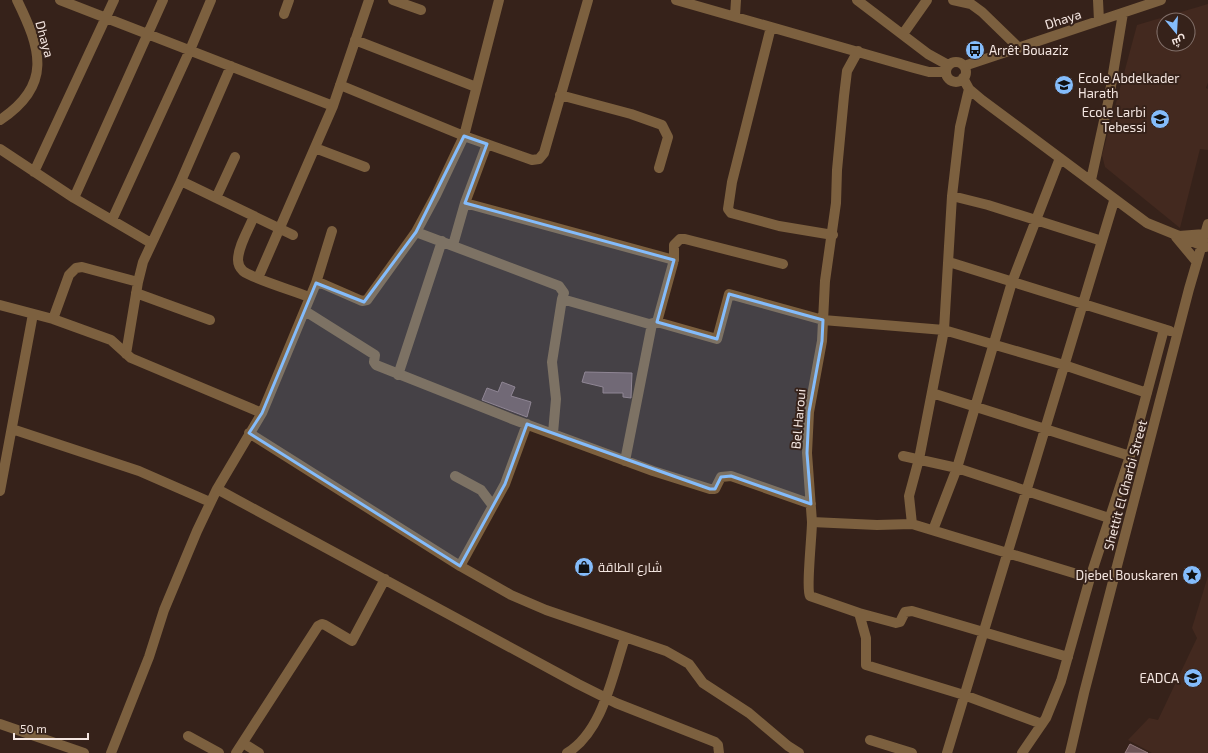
<svg xmlns="http://www.w3.org/2000/svg" width="1208" height="753" viewBox="0 0 1208 753" font-family="'Exo 2',Cairo,sans-serif">
<style>
.built{fill:#43291f;fill-rule:evenodd}
.building{fill:#6d5456;stroke:#93787b}
.lines{fill:none;stroke-linecap:round;stroke-linejoin:round}
.minor{stroke:#7c603f;stroke-width:10}
.marked{fill:#84bcfb;fill-opacity:0.2;stroke:#84bcfb;stroke-width:3;stroke-linejoin:round}
.labels{text-anchor:middle;stroke-width:4;stroke-linejoin:round;paint-order:stroke}
.street-label{font-size:13px;fill:#f4e6e1;stroke:#36221a}
.poi-label{font-size:13px;fill:#f4e6e1;stroke:#36221a;text-anchor:start}
</style>
<rect width="100%" height="100%" fill="#36221a"/>
<path class="built" d="M1208,4V83L1206,88L1208,89V150L1200,149L1180,228L1105,167L1102,155L1137,25ZM1164,20H1188V44H1164Z
M1208,576V753H1152L1128,740L1149,718L1158,720L1197,638L1192,628Z"/>
<path class="building" d="M585,372L632,373L631,398L623,397V393H603V387L582,382Z
M502,382L515,387L511,396L531,402L527,417L482,400L487,388L498,392Z
M1130,744L1148,753H1125Z"/>
<g class="lines">
<path class="minor" d="M60,0L333,106
M393,0L421,10
M676,0L914,68L929,72H946
M857,0L928,54L948,65
M953,0L971,4L982,12L1019,48
M1098,0L1099,21
M284,14L289,0
M735,16L736,0
M771,27L732,182L728,209L731,213L779,226L833,235
M903,34L927,0
M355,40L476,87
M946 72a10 10 0 1 1 20 0a10 10 0 1 1-20 0Z
M964,66L1161,0
M963,78L969,89L982,100L1147,223L1206,247
M340,85L464,136L532,160L539,159L544,153L588,0
M969,89L960,127L952,196L944,330L919,459L909,496L912,524L1090,578
M560,95L631,114L662,125L668,137L659,168
M0,120C53,85 41,49 17,0
M315,148L365,167
M0,149L74,198L151,243
M34,172L114,0
M1091,180L1109,98L1123,13
M181,181L293,235
M952,196L988,205L1102,241
M74,198L163,0
M216,198L235,157
M465,203L487,144
M254,216C249,229 238,246 238,260C238,264 240,268 243,271C253,279 295,291 309,297
M112,220L190,50L211,0
M416,232L559,286L564,293L562,299L649,324L657,322
M1179,236L1205,234
M1176,237L1196,261
M453,245L465,203L674,260L657,322L717,339L729,294L823,320L944,330L1064,365L1147,393
M674,260V245L680,239H685L783,264
M949,262L1170,331
M258,278L333,106L369,0
M316,283L332,231
M136,293L210,320
M0,305L53,319L111,340L131,358L262,413
M305,311L375,355L374,362L376,365L512,419L653,471L710,489H715L721,477L731,476L811,504
M53,319L69,275L76,268L82,267L138,282
M126,354L138,282L143,262L181,181L231,66
M398,375L442,241
M932,393L1130,456
M12,429L139,471L210,502
M249,433L460,566L511,595L546,610L666,651L689,664L703,683L749,713L788,746L799,753
M553,433L556,399L552,362L562,299
M903,456L957,468L1109,518
M625,461L652,324
M455,476L481,490L493,506
M217,489L578,684L616,703L715,742L718,745L719,753
M0,491L33,314
M812,522L807,453L809,412L822,341L825,281L836,203L837,170L844,96L847,71L858,51
M912,524L877,525L812,522C812,535 806,589 810,596L859,613L866,638V665L964,695L1042,724
M933,530L957,468L1012,282L1060,158
M460,566L505,484L527,424
M859,613L896,623L900,622L905,612L912,611L1068,657
M0,724L84,753
M188,736L219,753
M870,740L912,753
M243,743L259,753
M111,753L149,657L164,610L197,531L217,489L262,413L316,283L323,284L362,301L367,300L416,232L436,195L464,136L499,0
M236,753L318,626L322,624L325,625L352,641L385,579
M567,753C603,731 612,676 625,638
M947,753L1114,201
M1022,753L1046,718L1061,681L1090,578L1130,456L1164,329
M1070,753L1084,693L1189,289L1208,224"/>
</g>
<path class="marked" d="M464,136L487,144L465,203L674,260L657,322L717,339L729,294L823,320L822,341L809,412L807,453L811,504L731,476L721,477L715,489H710L527,424L505,484L460,566L249,433L262,413L316,283L364,302L416,232Z"/>
<defs>
<symbol id="bus-disc" viewBox="-11 -11 22 22"><circle r="9.5" fill="#84bcfb" stroke="#36221a"/><path d="M-5-6H5V4H4V6H2V4H-2V6H-4V4H-5ZM-3.5-4V0h7V-4ZM-3.5 1.2v1.5H-2V1.2ZM2 1.2v1.5H3.5V1.2Z" fill="#111"/></symbol>
<symbol id="school-disc" viewBox="-11 -11 22 22"><circle r="9.5" fill="#84bcfb" stroke="#36221a"/><path d="M0-5L7-2L0 1L-7-2ZM-4 1L0 2.5L4 1V4Q0 6-4 4Z" fill="#111"/></symbol>
<symbol id="shop-disc" viewBox="-11 -11 22 22"><circle r="9.5" fill="#84bcfb" stroke="#36221a"/><path d="M-5-2.5h2.3a2.7 3.5 0 0 1 5.4 0H5L5.5 6h-11ZM-1.5-2.5h3a1.5 2.3 0 0 0-3 0Z" fill="#111"/></symbol>
<symbol id="sight-disc" viewBox="-11 -11 22 22"><circle r="9.5" fill="#84bcfb" stroke="#36221a"/><path d="M0-6L1.8-2.2L6-1.7L2.9 1.2L3.7 5.4L0 3.3L-3.7 5.4L-2.9 1.2L-6-1.7L-1.8-2.2Z" fill="#111"/></symbol>
<symbol id="university-disc" viewBox="-11 -11 22 22"><circle r="9.5" fill="#84bcfb" stroke="#36221a"/><path d="M0-5L7-2L0 1L-7-2ZM-4 1L0 2.5L4 1V4Q0 6-4 4Z" fill="#111"/></symbol>
</defs>
<g fill-rule="evenodd">
<use href="#bus-disc" x="964" y="39" width="22" height="22"/>
<use href="#school-disc" x="1053" y="74" width="22" height="22"/>
<use href="#school-disc" x="1149" y="108" width="22" height="22"/>
<use href="#shop-disc" x="573" y="556" width="22" height="22"/>
<use href="#sight-disc" x="1181" y="564" width="22" height="22"/>
<use href="#university-disc" x="1182" y="667" width="22" height="22"/>
</g>
<g class="labels">
<g class="street-label">
<text transform="translate(1063 19) rotate(-18)" y="5">Dhaya</text>
<text transform="translate(45 39) rotate(75)" y="5">Dhaya</text>
<text transform="translate(798 419) rotate(-85)" y="5">Bel Haroui</text>
<text transform="translate(1125 485) rotate(-75)" y="5">Shettit El Gharbi Street</text>
</g>
<g class="poi-label">
<text x="989" y="55">Arrêt Bouaziz</text>
<text x="1078" y="83">Ecole Abdelkader<tspan x="1078" dy="15">Harath</tspan></text>
<text x="1146" y="117" text-anchor="end">Ecole Larbi<tspan x="1146" dy="15">Tebessi</tspan></text>
<text x="598" y="572">شارع الطاقة</text>
<text x="1178" y="580" text-anchor="end">Djebel Bouskaren</text>
<text x="1179" y="683" text-anchor="end">EADCA</text>
</g>
</g>
<g transform="translate(1176 32) rotate(162)"><circle r="19" fill="#36221a" stroke="#82706a"/>
<path d="M0-3L7 15L0 10L-7 15Z" fill="#84bcfb"/>
<text y="-6" font-size="11" font-weight="bold" text-anchor="middle" fill="#f4e6e1">ش</text>
</g>
<path d="M14 733v6h74v-6" fill="none" stroke="#f4e6e1" stroke-width="2"/>
<text x="20" y="733" font-size="12" fill="#f4e6e1" stroke="#36221a" stroke-width="3" paint-order="stroke">50 m</text>
</svg>
